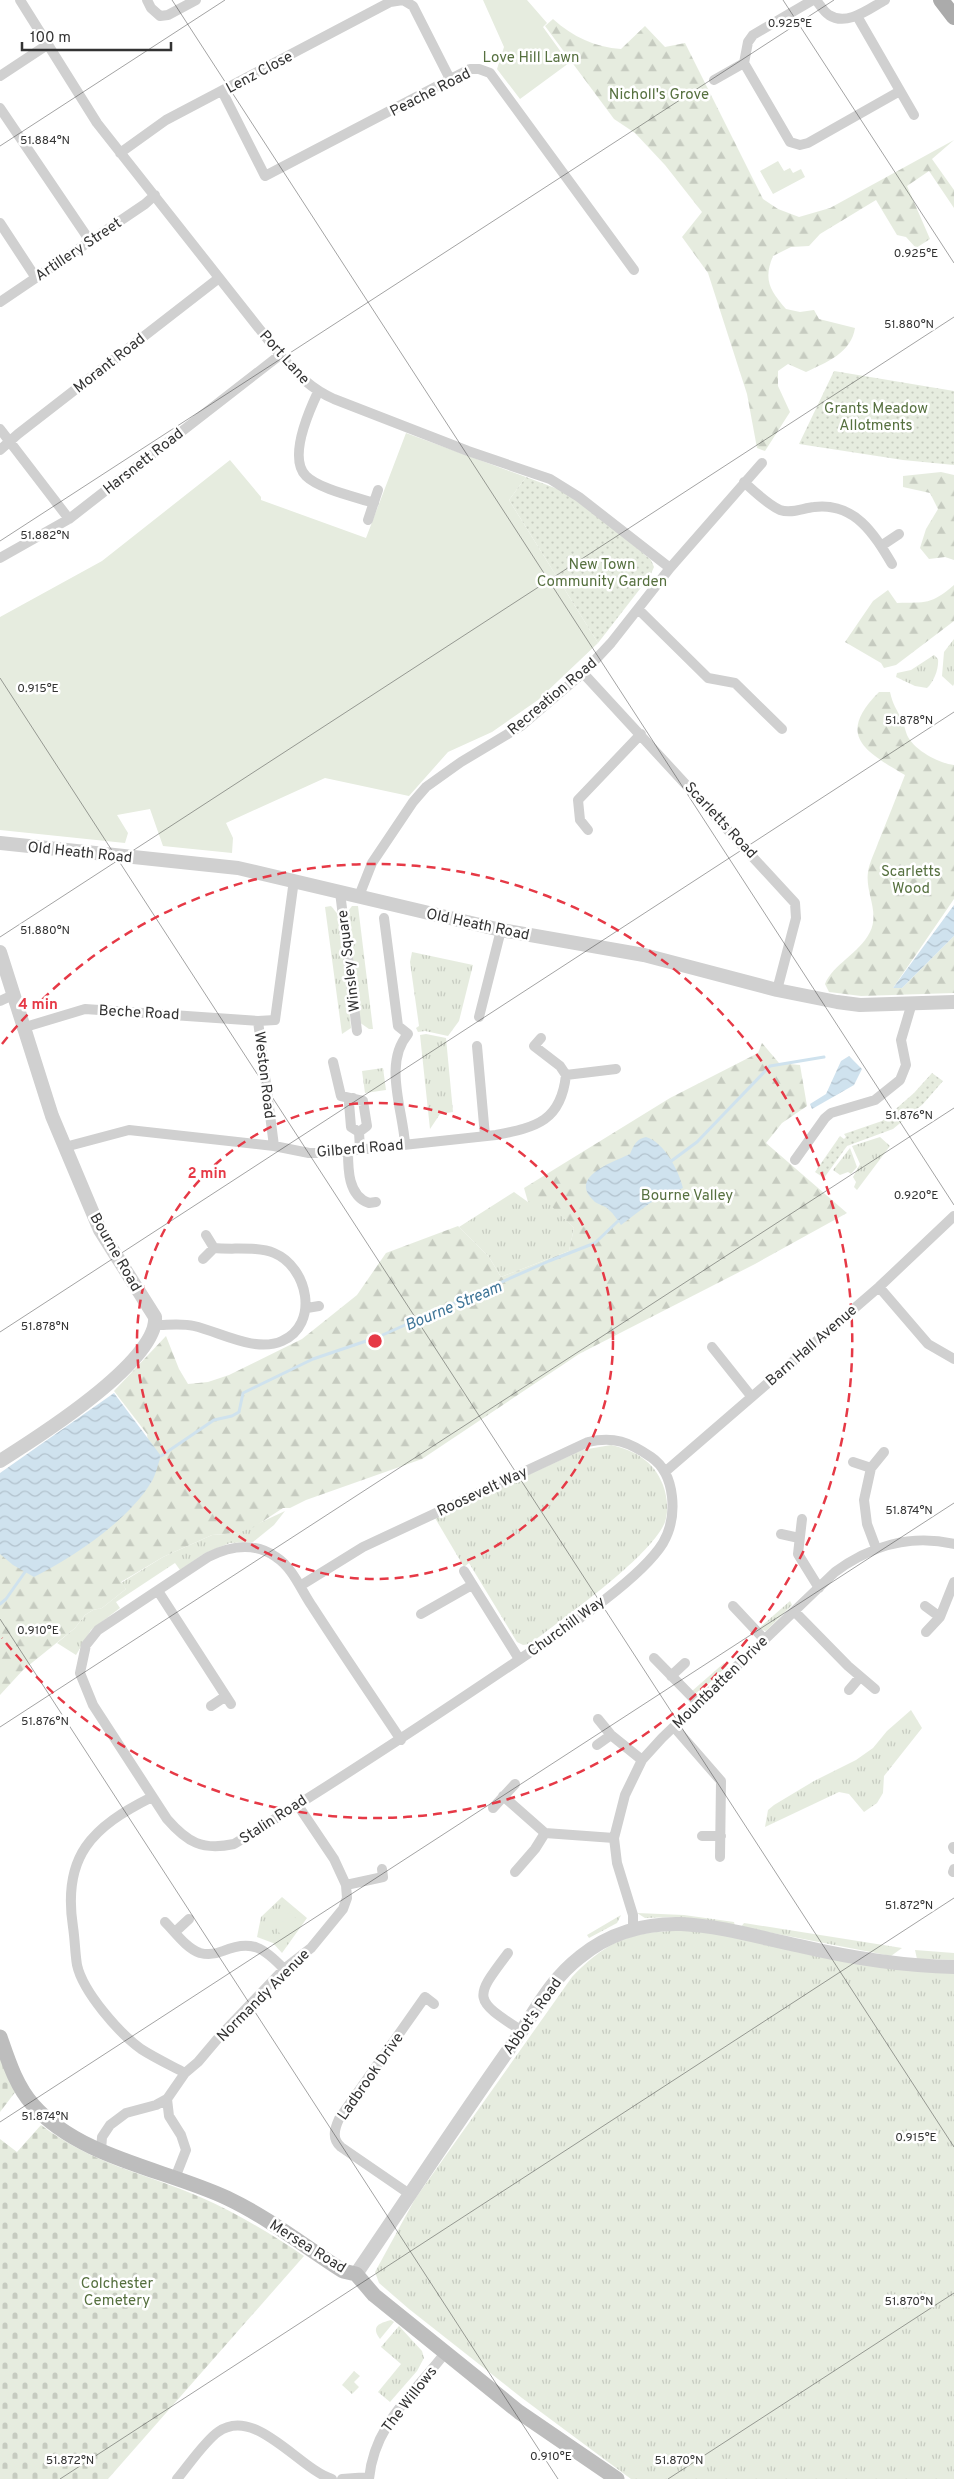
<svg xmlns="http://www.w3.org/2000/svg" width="954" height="2479" viewBox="0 0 954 2479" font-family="Overpass,sans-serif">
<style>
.grass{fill:url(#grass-tufts)}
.forest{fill:url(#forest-firs)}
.cemetery{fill:url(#cemetery-stones)}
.park{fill:#e6ecdf}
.garden{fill:url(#garden-dots)}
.water{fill:url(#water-waves)}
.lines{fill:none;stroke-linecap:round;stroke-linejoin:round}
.stream{stroke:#cfe2ee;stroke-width:3}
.minor{stroke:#d0d0d0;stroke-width:10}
.tertiary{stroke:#d0d0d0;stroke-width:14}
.secondary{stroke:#bdbdbd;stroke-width:15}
.primary{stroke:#ababab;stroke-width:16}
.ticks{fill:none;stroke:#333;stroke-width:1;stroke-opacity:0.45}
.ring{fill:none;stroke:#e63946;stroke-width:2.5;stroke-dasharray:9 6}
.labels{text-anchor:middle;stroke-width:5;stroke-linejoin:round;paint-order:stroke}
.park-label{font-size:15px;fill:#56703f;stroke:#fff}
.street-label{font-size:15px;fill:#333;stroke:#fff}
.water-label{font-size:16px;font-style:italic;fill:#3f7597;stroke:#fff}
.ticks-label{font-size:12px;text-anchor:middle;fill:#333;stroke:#fff;stroke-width:5;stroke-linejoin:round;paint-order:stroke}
.centre{fill:#e63946;stroke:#fff;stroke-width:2.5}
.ring-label{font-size:15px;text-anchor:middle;font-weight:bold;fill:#e63946;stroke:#fff;stroke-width:5;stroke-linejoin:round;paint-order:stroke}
</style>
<defs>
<pattern id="grass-tufts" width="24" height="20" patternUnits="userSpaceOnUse" patternTransform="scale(1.25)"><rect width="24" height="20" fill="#e6ecdf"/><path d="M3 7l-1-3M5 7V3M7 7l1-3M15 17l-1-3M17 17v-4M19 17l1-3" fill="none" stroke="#c6cbc0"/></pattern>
<pattern id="forest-firs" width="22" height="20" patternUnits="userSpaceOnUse" patternTransform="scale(1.25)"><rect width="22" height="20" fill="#e6ecdf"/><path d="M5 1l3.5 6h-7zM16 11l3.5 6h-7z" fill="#c6cbc0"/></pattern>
<pattern id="cemetery-stones" width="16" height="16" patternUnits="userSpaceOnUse" patternTransform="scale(1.25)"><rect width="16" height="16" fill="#e6ecdf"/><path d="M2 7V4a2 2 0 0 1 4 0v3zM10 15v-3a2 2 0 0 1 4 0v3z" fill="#c6cbc0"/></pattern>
<pattern id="garden-dots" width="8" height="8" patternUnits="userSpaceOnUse" patternTransform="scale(1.25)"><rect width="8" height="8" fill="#e6ecdf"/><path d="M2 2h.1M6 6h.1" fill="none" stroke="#c6cbc0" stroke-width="1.8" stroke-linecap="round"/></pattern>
<pattern id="water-waves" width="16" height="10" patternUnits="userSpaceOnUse" patternTransform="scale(1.25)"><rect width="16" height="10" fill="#cfe2ee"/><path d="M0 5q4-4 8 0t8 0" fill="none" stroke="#b2c2cd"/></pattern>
</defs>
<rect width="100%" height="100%" fill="#fff"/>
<path class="grass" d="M954,639V684L953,686L942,676L944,652Z
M934,655L938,659C939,668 934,682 927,688L915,686L896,677L897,673L911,670Z
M331,906L340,917L351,1028L342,1034L325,907Z
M352,906H358L373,1029H369L359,1022L346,914Z
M412,952L473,965L459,1021L448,1036L425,1031L418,1032L416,1028L419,1026L410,962Z
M426,1034L446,1038L453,1112L440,1114L430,1129L420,1035Z
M383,1068L386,1090L365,1093L362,1071Z
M880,1137L890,1146L857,1190L854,1187L856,1182L853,1177L860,1164L852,1146Z
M850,1148L857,1167L851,1174L848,1172L840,1175L833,1170Z
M514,1192L528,1202H548L574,1228L569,1251L501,1277L489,1257L459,1227Z
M611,1445C634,1450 654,1461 663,1485C667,1496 669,1510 665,1522C652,1556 562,1619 530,1644L523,1645L517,1642L469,1563L464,1567L435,1518L582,1450Z
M285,1511L274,1525L253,1542L230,1543L205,1553L180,1570L175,1563L116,1602L120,1608L91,1630L76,1655L57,1643L75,1628L85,1615L93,1610L102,1608L126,1589L121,1583L163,1557L212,1535L238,1533Z
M790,1601L792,1605L766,1631L758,1629Z
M724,1663L727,1666L701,1691L696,1693L692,1691Z
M911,1710L922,1728L884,1776L883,1793L877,1803L864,1812L849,1794L839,1792L765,1827L768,1810L774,1805L814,1781L856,1760L873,1748L887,1731Z
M282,1897L307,1918L282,1953L273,1943L257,1937L261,1917Z
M637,1913L684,1915L734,1922L735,1926L673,1917L645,1918Z
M621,1915L617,1923L589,1938L587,1935Z
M744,1923L902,1948L891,1956L741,1927Z
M691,1930L954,1970V2479H631L522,2398L409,2309L379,2283L375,2272L415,2199L572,1977C613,1935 635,1932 691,1930Z
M915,1950L954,1953V1960L917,1959Z
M391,2320L394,2322L380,2339C370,2326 380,2323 391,2320Z
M399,2326L422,2351L424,2358L417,2371L390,2402L378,2392L401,2364L381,2347Z
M354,2371L360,2376L354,2382L359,2387L352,2394L342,2385Z"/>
<path class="forest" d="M553,19C573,37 595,47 621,49L645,26L665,47L685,43L763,199L778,209L799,217L830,208L954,140L932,159L954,190V208L929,171L907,186L930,239L916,248L906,237L897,235L876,200L820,234L809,246L791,247L773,256C763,280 770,290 786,309L800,312L814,310L819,319L855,328C851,353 827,362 806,372L788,364L778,371V386L790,412L765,451L757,448L747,394L708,273L682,237L702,212L665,165L635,133L614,119L545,26Z
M941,472L954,475V560L945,557L929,559L920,548L926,529L938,509L930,493L903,487V476Z
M954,585V621L896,665L884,668L881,663L845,642L873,601L888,590L897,603C926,602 931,605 954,585Z
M879,692H890C893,705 896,708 902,720C904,724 905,730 907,735C914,750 938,763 954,765V899L893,988H902L954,936V993L861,996L829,992L825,984C833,964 859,954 870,932C880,912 865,893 868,872C869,863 875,852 878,843C887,821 896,798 905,775C864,751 836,735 879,692Z
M762,1043L779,1063L800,1065L807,1106L782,1123L766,1143L847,1213L755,1264L579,1354L422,1459L306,1500L290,1508H283L254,1527L238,1533L212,1535L163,1557L121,1582L126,1589L102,1608L93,1610L85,1615L75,1628L23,1670L0,1695V1516L107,1529L133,1505L152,1481L147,1434L114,1391L166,1336L179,1369L188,1384L208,1382L229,1375L302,1339L357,1295L386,1253L458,1226L489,1257L501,1277L569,1251L574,1228L548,1203L528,1202L524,1188L670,1098L758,1053Z"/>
<path class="cemetery" d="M0,2049L16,2091L0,2112Z
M41,2125C94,2165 142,2172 200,2197C237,2213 271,2234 304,2256L108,2479H0V2139L17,2152Z"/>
<path class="park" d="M483,0H527L547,23L543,27L569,63L520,99L497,69L504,47Z
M778,161L784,171L790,168L793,173L801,169L805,177L773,194L760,171Z
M406,433L526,477L509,500L598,643L538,700L492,732L448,752L409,796L325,778L226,823L233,838L232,853L163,846L150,809L117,815L128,833L125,843L0,830V617L102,561L230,460L261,497V500L366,538Z
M289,1912L300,1922L288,1939L277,1931Z"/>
<path class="garden" d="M834,371L954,391V465L903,460L799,444Z
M526,477L563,491L592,510L651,560L654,567L650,576L598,643L509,500Z
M932,1073L943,1081L923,1104L893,1129L847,1146L824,1178L815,1172L840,1136L844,1139L846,1137L844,1134L882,1121L914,1093Z"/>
<path class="water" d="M954,905V936L902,988H893Z
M849,1056L862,1069L854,1085L812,1109L810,1104L826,1094L841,1061Z
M646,1137C664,1142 679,1171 683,1188L650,1203L621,1225C617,1220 614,1214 609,1210C605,1205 597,1205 593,1200C568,1176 616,1161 630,1154C634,1145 636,1139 646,1137Z
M114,1393L161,1456C158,1464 156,1474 152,1481C129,1520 74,1557 34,1577L13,1565L0,1554V1473Z"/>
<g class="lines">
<path class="stream" d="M670,1162L697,1142L770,1066L824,1057
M161,1456L214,1420L232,1416L239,1412L243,1393L313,1359L378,1337L549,1261L595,1243L618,1221
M0,1604L6,1599L25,1572"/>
<path class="minor" d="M20,0L97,123L280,355C297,374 311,389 334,399L468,451L550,479L579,497L670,568
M147,0L151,8L160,16L168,15L196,0
M813,0L753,35L748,42L744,63L790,142L800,145L808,143L900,91
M816,0C820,5 824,12 829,15C847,27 870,8 885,0
M857,16L914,115
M0,76L47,45
M714,80L744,63
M222,91L265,176L470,69H479L490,73L634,270
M0,108L90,241
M120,153L166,120L390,2L403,0L413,6L450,79
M0,223L36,278
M0,302L145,204L155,195
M318,392C309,411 288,458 306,476C319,489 356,497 374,503
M0,429L69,519
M0,450L18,434L219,278
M744,482C754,491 767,504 780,510C792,514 803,508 814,507C855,502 874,534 892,564
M368,520L378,490
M881,546L899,534
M0,558L69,519L280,355
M638,609L708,678L735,683L782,729
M583,673L795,903L796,918L777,990
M588,830L580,820L578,800L641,734
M340,892L357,1031
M359,896L372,863L413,802L426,787L461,762L521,726L583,673L611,643L670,568L762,463
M384,918L398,1026L408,1034C383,1063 403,1110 405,1144
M0,1001L13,995
M479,1017L501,930
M22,1028L85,1009L258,1021
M477,1046L485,1136
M333,1062L341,1096L363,1101L367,1126L359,1132L360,1149
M566,1075L616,1069
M353,1098L349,1103L351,1127L359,1132
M274,1146L258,1021L275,1020L294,880
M65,1147L129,1130L274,1146L309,1153H329L496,1135C537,1127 561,1121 566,1075L560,1066L534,1046L541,1038
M348,1151C348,1169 348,1196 369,1203L376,1202
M795,1160L825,1118L831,1113L875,1100L900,1080L906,1065L901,1040L912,1003
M206,1235L214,1248
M879,1287L928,1344L954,1359
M307,1308L319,1306
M156,1325C168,1325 182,1323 194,1326C220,1332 256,1353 282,1341C320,1324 308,1267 274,1253C257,1246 232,1250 214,1248L203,1259
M712,1347L751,1396
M853,1462L871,1468
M666,1471L879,1287L954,1216
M802,1519L798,1554L819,1588
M781,1534L799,1538
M876,1548L867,1524L864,1500L871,1468L884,1452
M464,1571L519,1659
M300,1586L363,1547L588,1442C614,1436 629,1442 651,1457C676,1474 678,1517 663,1543C640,1580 563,1630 526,1655C430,1720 333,1784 234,1844C202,1851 187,1842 167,1819L93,1705L80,1673L86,1645L98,1630L208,1557C230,1546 255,1542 276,1557C293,1568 301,1590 312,1606C341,1651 371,1695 401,1740
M158,1591L231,1704
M733,1606L765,1640
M925,1606L940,1617
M795,1612L848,1666L875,1689
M421,1614L472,1585
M926,1632L940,1617L954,1582
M654,1658L698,1703
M671,1676L685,1663
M849,1690L860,1677
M211,1706L226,1696
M598,1719L611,1735L642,1760
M674,1727L721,1781L720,1857
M597,1745L611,1735
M503,1796L545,1833L614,1838
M152,1797C92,1827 62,1856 73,1927C75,1940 75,1953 77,1965C83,1992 119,2033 141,2049C155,2058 170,2065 185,2073
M493,1808L515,1784
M702,1836H721
M953,1847L954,1849
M515,1872L535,1849L545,1833
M953,1872L954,1869
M346,1885L383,1877L382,1869
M165,1922C175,1932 186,1948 200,1953C208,1955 216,1954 223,1951C252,1939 264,1948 284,1969
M633,1928V1915L617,1863L614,1838L625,1795L642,1760L662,1738L835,1572C870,1546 911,1534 954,1544
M175,1932L189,1919
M508,1953C474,1998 472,1999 522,2031
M167,2099L169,2116L181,2135L186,2150L175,2178
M101,2151L102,2137L110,2125L126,2113L156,2105L167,2099L185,2073L198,2062L220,2036L284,1969L311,1948L343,1909L347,1898L346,1885L334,1859L297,1804
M408,2193L341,2147C332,2139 334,2130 339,2119L425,1997L434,2004
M177,2479C188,2466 205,2441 218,2432C255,2405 299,2469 332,2479
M342,2479L369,2477
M369,2479C374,2424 414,2394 445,2353"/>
<path class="tertiary" d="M0,843L238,868L501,930L644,955L777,990L837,1002L860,1005L954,1002
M0,952L52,1116L89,1204L100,1230L155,1317C159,1361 35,1439 0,1461
M356,2274C408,2198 458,2121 512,2045C535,2013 548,1982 580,1957C609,1933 645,1923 681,1924C722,1926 761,1938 800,1946C851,1958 902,1966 954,1967"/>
<path class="secondary" d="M0,2037C8,2060 16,2086 33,2105C80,2158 165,2169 227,2198C269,2218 304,2246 343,2271L356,2274L374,2295L519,2412L617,2479"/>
<path class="primary" d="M941,0L954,17"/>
</g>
<path class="ticks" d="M172,0L954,1205M783,0L954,263M0,146L225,0M0,541L834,0M0,678L954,2147M0,937L954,317M0,1332L954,712M0,1619L558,2479M0,1727L954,1108M0,2122L954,1503M60,2479L954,1898M668,2479L954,2293"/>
<g class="ring">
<circle cx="375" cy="1341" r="238"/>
<path d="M2 1044A477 477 0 1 1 2 1638"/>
</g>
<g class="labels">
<g class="park-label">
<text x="531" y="62">Love Hill Lawn</text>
<text x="659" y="99">Nicholl's Grove</text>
<text x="876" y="413">Grants Meadow<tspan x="876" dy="17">Allotments</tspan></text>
<text x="602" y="569">New Town<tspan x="602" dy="17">Community Garden</tspan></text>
<text x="911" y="876">Scarletts<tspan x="911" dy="17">Wood</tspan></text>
<text x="687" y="1200">Bourne Valley</text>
<text x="117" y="2288">Colchester<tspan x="117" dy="17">Cemetery</tspan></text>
</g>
<g class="street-label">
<text transform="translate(259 72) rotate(-28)" y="5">Lenz Close</text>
<text transform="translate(430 92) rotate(-27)" y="5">Peache Road</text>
<text transform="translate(78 249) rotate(-34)" y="5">Artillery Street</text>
<text transform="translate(285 357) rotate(48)" y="5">Port Lane</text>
<text transform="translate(109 363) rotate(-38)" y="5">Morant Road</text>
<text transform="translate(143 461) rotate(-38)" y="5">Harsnett Road</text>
<text transform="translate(552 696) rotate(-40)" y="5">Recreation Road</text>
<text transform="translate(721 820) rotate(47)" y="5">Scarletts Road</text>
<text transform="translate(80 852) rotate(6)" y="5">Old Heath Road</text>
<text transform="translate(478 924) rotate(12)" y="5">Old Heath Road</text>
<text transform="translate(348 961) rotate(-97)" y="5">Winsley Square</text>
<text transform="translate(139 1012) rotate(3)" y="5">Beche Road</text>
<text transform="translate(265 1075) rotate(83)" y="5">Weston Road</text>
<text transform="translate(360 1148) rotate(-5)" y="5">Gilberd Road</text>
<text transform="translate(116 1252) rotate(60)" y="5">Bourne Road</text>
<text transform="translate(811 1345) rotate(-41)" y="5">Barn Hall Avenue</text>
<text transform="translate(482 1491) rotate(-25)" y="5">Roosevelt Way</text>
<text transform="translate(566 1626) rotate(-36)" y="5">Churchill Way</text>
<text transform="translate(720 1682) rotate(-44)" y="5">Mountbatten Drive</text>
<text transform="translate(273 1819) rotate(-33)" y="5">Stalin Road</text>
<text transform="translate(263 1995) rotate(-45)" y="5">Normandy Avenue</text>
<text transform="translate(532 2016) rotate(-55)" y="5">Abbot's Road</text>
<text transform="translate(370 2076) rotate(-55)" y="5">Ladbrook Drive</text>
<text transform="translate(308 2246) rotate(32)" y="5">Mersea Road</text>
<text transform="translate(409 2399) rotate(-52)" y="5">The Willows</text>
</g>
<g class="water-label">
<text transform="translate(453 1305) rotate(-23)" y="6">Bourne Stream</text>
</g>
</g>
<g class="ticks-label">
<text x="790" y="27">0.925°E</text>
<text x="45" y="144">51.884°N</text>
<text x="916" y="257">0.925°E</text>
<text x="909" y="328">51.880°N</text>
<text x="45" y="539">51.882°N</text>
<text x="38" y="692">0.915°E</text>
<text x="909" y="724">51.878°N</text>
<text x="45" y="934">51.880°N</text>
<text x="909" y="1119">51.876°N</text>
<text x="916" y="1199">0.920°E</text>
<text x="45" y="1330">51.878°N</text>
<text x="909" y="1514">51.874°N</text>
<text x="38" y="1634">0.910°E</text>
<text x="45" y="1725">51.876°N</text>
<text x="909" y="1909">51.872°N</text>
<text x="45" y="2120">51.874°N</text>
<text x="916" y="2141">0.915°E</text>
<text x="909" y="2305">51.870°N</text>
<text x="551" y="2460">0.910°E</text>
<text x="70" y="2464">51.872°N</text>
<text x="679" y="2464">51.870°N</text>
</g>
<circle cx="375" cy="1341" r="8" class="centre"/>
<g class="ring-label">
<text x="38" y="1009">4 min</text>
<text x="207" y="1178">2 min</text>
</g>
<path d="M22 42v8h149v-8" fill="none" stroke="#333333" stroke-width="2.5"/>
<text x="30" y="42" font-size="15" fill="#333333" stroke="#ffffff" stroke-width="4" paint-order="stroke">100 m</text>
</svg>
